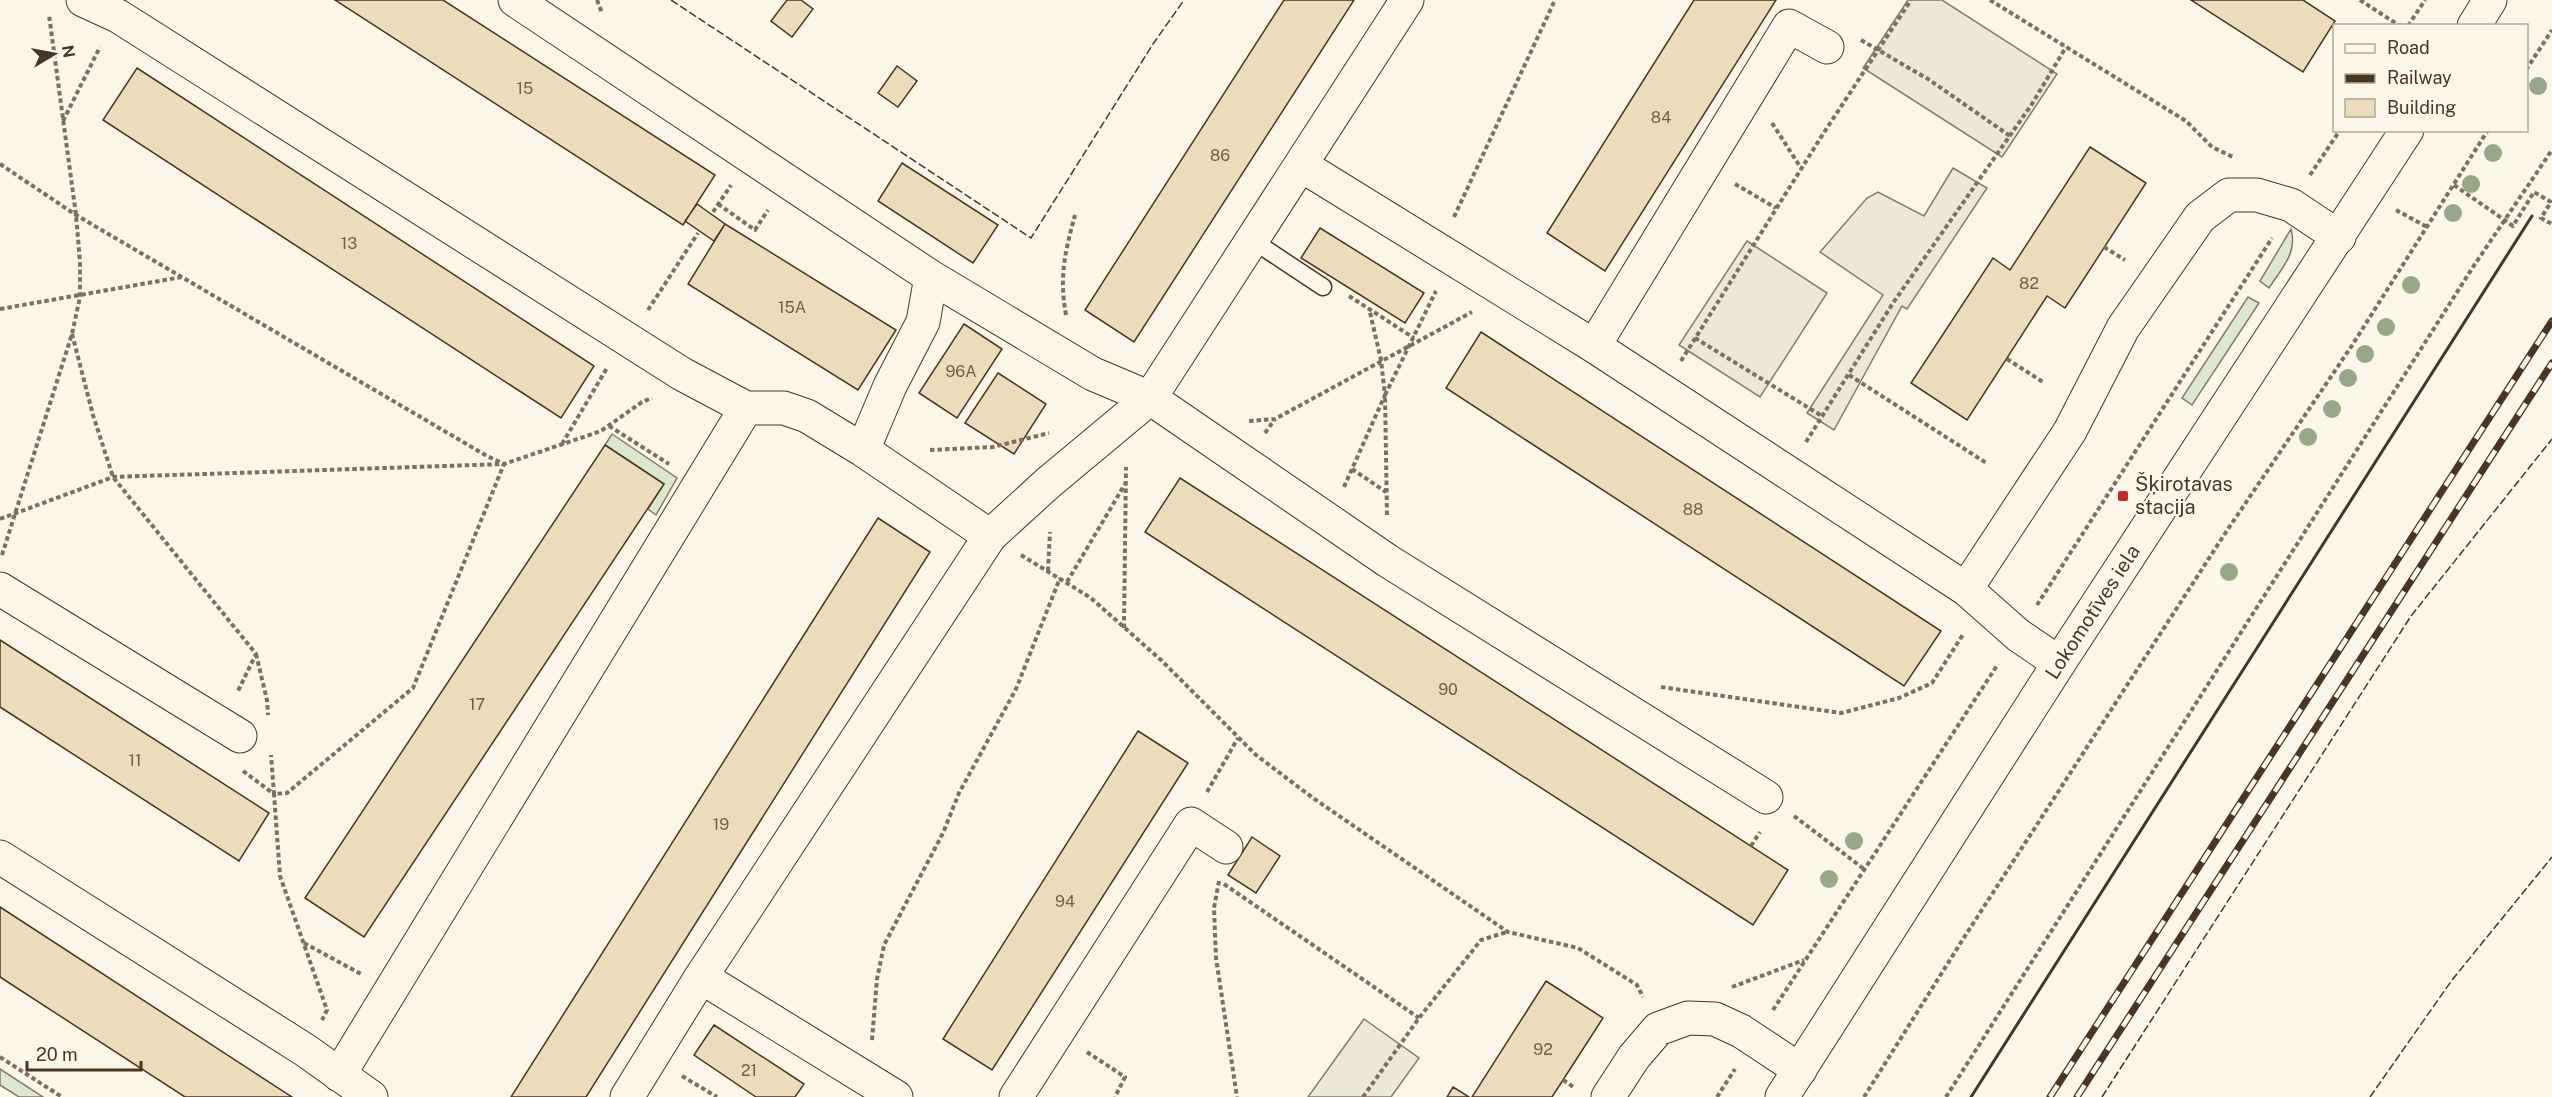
<svg xmlns="http://www.w3.org/2000/svg" width="2552" height="1097" viewBox="0 0 2552 1097" font-family="'Public Sans',sans-serif">
<style>
.green{fill:#dce7d0;stroke:#887966;stroke-width:1.5}
.parking{fill:#ede7d9;stroke:#887966;stroke-width:1.5}
.building{fill:#ecdcbc;stroke:#4a3520;stroke-width:1.5}
.lines{fill:none;stroke-linecap:round;stroke-linejoin:round}
.lane-casing{stroke:#4a3520;stroke-width:19}
.street-casing{stroke:#4a3520;stroke-width:35}
.secondary-casing{stroke:#4a3520;stroke-width:35}
.path{stroke:#7f6f5c;stroke-width:4;stroke-dasharray:4.5 3;stroke-linecap:butt}
.lane{stroke:#fbf6e9;stroke-width:16}
.street{stroke:#fbf6e9;stroke-width:33}
.secondary{stroke:#fbf6e9;stroke-width:33}
.rail-casing{stroke:#4a3520;stroke-width:7}
.rail{stroke:#fbf6e9;stroke-width:4.5;stroke-dasharray:14;stroke-linecap:butt}
.fence{stroke:#4a3520;stroke-width:1.5;stroke-dasharray:8 3;stroke-linecap:butt}
.wall{stroke:#4a3520;stroke-width:3}
.tree{fill:#96a887}
.poi-dot{fill:#c62828;stroke:#fbf6e9;stroke-width:2}
.labels{text-anchor:middle;stroke-width:4.5;stroke-linejoin:round;paint-order:stroke}
.number-label{font-size:16px;fill:#725f47}
.poi-label{font-size:20px;fill:#4a3520;stroke:#fbf6e9;text-anchor:start}
.street-label{font-size:20px;fill:#4a3520;stroke:#fbf6e9}
</style>
<rect width="100%" height="100%" fill="#fbf6e9"/>
<path class="green" d="M2291,229C2298,253 2281,269 2269,288L2260,281Z
M2248,297L2259,303L2192,405L2182,398Z
M612,434L677,478L656,515L648,509L664,484L605,445Z
M0,1069L43,1097H19L0,1085Z"/>
<path class="parking" d="M1908,0H1942L2057,74L2002,157L1863,68Z
M1953,168L1987,188L1907,309L1902,306L1834,430L1807,413L1883,295L1820,252L1867,198L1878,192L1924,216Z
M1747,241L1827,293L1760,397L1679,345Z
M1364,1019L1419,1058L1391,1097H1308Z"/>
<path class="building" d="M335,0H443L715,175L683,225Z
M787,0H801L813,9L792,37L771,21Z
M1284,0H1354L1134,342L1085,310Z
M1694,0H1776L1605,271L1547,233Z
M2191,0H2303L2335,21L2303,72Z
M897,66L917,81L898,107L878,93Z
M137,68L594,366L561,418L103,120Z
M2090,147L2146,183L2065,308L2047,296L1967,420L1911,383L1993,258L2010,270Z
M902,163L998,225L973,263L878,201Z
M697,204L725,224L714,241L685,221Z
M725,224L896,330L858,390L688,284Z
M1320,228L1424,293L1405,323L1301,258Z
M964,324L1002,349L957,418L919,393Z
M1481,332L1941,631L1904,686L1446,388Z
M998,373L1046,404L1014,454L965,423Z
M605,445L664,484L364,937L305,898Z
M1180,478L1788,870L1753,925L1145,532Z
M878,518L930,552L586,1097H511Z
M0,640L269,813L239,861L0,707Z
M1138,731L1188,763L992,1070L943,1039Z
M1252,837L1280,856L1256,893L1228,875Z
M0,907L292,1097H185L0,977Z
M1546,981L1603,1018L1563,1080L1552,1097H1472Z
M714,1025L804,1084L795,1097H756L694,1055Z
M1453,1087L1469,1097H1447Z"/>
<g class="lines">
<defs>
<path id="lane" d="M1252,240L1323,287"/>
<path id="street" d="M83,0L118,16L682,374L746,408H784L807,416L863,450L990,536
M515,0L931,277L1093,374L1150,398L1388,561L1766,797
M1301,165L1594,346L1966,589L2018,635L2059,663
M1594,346L1789,26L1827,47
M863,450L890,386L923,322L931,277
M0,589L240,736
M1966,589L2070,431L2123,328L2200,217L2229,195H2257L2291,205L2339,237
M0,857L305,1050L371,1097
M701,977L896,1097
M339,1075L746,408
M627,1097L701,977L990,536L1048,483L1150,398L1407,0
M1016,1097L1191,824L1226,847
M1608,1097L1634,1057L1658,1029L1688,1018L1715,1019L1741,1031L1800,1070"/>
<g id="secondary">
<path d="M2474,26L2490,0"/>
<path id="s1" d="M1782,1097L2059,663L2407,130"/>
</g>
</defs>
<use href="#lane" class="lane-casing"/>
<use href="#street" class="street-casing"/>
<use href="#secondary" class="secondary-casing"/>
<path class="path" d="M597,0L602,13
M1990,0L2186,121L2212,147L2233,157
M2360,0L2400,26
M2408,26L2425,0
M1861,40L1928,79L2010,136
M2526,70L2552,30
M63,121L100,47
M1772,123L1801,168
M0,164L76,215L487,456L504,464L601,431L642,402L652,398
M2310,175L2340,130
M1735,184L1776,208
M2454,185L2513,226L2534,192L2551,202L2541,218L2552,224
M718,204L755,230L768,210
M2396,210L2427,227
M713,212L731,185
M1454,217L1555,0
M2104,247L2125,260
M1349,296L1414,338
M0,309L182,277
M648,310L698,233
M1066,315C1059,276 1065,252 1075,215
M72,334L93,415L113,477L256,654L237,693
M1695,338L1822,416
M2007,359L2043,382
M1681,361L1823,134L1911,0
M1849,375L1988,464
M1249,421L1275,419L1472,312
M609,426L669,464
M1265,433L1275,419
M1806,442L1893,303L2032,104L2066,47
M562,444L607,368
M930,450L993,447L1049,433
M1352,469L1386,492
M1344,487L1385,395L1381,360L1369,308
M1387,515L1385,395L1436,291
M0,519L113,477L504,464L413,688L287,793L274,794L271,755
M2,555L72,334L80,297V262L76,215L49,15
M1021,555L1091,598L1161,660L1256,755L1313,798L1508,932L1578,948L1637,985L1643,997
M1048,571L1050,532
M1067,582L1125,484
M2037,605L2272,238
M1124,628L1126,467
M256,654L267,700L268,715
M1661,687L1841,713L1899,698L1932,683L1964,633
M243,771L274,794L280,876L327,1010L322,1020
M1207,792L1238,738
M1794,816L1864,869
M1751,846L1760,832
M1219,881L1214,908L1216,958L1237,1097
M1224,884L1419,1018
M304,943L361,974
M1732,987L1804,960
M1773,1010L1998,664
M872,1040L877,979L884,945L943,833L959,793L1016,689L1060,578
M1087,1052L1125,1077L1115,1097
M0,1057L62,1097
M682,1076L717,1097
M1563,1080L1575,1088
M1363,1097L1419,1018L1481,940L1507,932
M1717,1097L1735,1069
M1864,1097L1965,936L2226,532L2351,347L2488,130
M1946,1097L2473,267L2552,150"/>
<use href="#lane" class="lane"/>
<use href="#street" class="street"/>
<use href="#secondary" class="secondary"/>
<defs>
<path id="rail" d="M2050,1097L2552,321
M2077,1097L2552,363"/>
</defs>
<use href="#rail" class="rail-casing"/>
<use href="#rail" class="rail"/>
<path class="fence" d="M671,0L1031,238L1153,44L1184,0
M2102,1097L2411,616L2552,439
M2370,1097L2452,980L2552,857"/>
<path class="wall" d="M1971,1097L2532,216"/>
</g>
<g class="tree">
<circle cx="2538" cy="86" r="9"/>
<circle cx="2493" cy="153" r="9"/>
<circle cx="2471" cy="184" r="9"/>
<circle cx="2453" cy="213" r="9"/>
<circle cx="2411" cy="285" r="9"/>
<circle cx="2386" cy="327" r="9"/>
<circle cx="2365" cy="354" r="9"/>
<circle cx="2348" cy="378" r="9"/>
<circle cx="2332" cy="409" r="9"/>
<circle cx="2308" cy="437" r="9"/>
<circle cx="2229" cy="572" r="9"/>
<circle cx="1854" cy="841" r="9"/>
<circle cx="1829" cy="879" r="9"/>
</g>
<rect class="poi-dot" x="2117" y="490" width="12" height="12" rx="3"/>
<g class="labels">
<g class="number-label">
<text x="525" y="94">15</text>
<text x="1661" y="123">84</text>
<text x="1220" y="161">86</text>
<text x="349" y="249">13</text>
<text x="2029" y="289">82</text>
<text x="792" y="313">15A</text>
<text x="961" y="377">96A</text>
<text x="1693" y="515">88</text>
<text x="1448" y="695">90</text>
<text x="477" y="710">17</text>
<text x="135" y="766">11</text>
<text x="721" y="830">19</text>
<text x="1065" y="907">94</text>
<text x="1543" y="1055">92</text>
<text x="749" y="1076">21</text>
</g>
<g class="poi-label">
<text x="2135" y="491">Šķirotavas<tspan x="2135" dy="23">stacija</tspan></text>
</g>
<g class="street-label">
<text dy="7" stroke="none"><textPath href="#s1" startOffset="576">Lokomotīves iela</textPath></text>
</g>
</g>
<rect x="2333" y="24" width="195" height="108" fill="#fbf6e9" stroke="#b4a999" stroke-width="1.5"/>
<rect x="2345" y="44" width="30" height="9" fill="#fbf6e9" stroke="#b4a999" stroke-width="1.5"/>
<text x="2387" y="54" font-size="18" fill="#4a3520">Road</text>
<rect x="2345" y="74" width="30" height="9" fill="#4a3520" stroke="#b4a999" stroke-width="1.5"/>
<text x="2387" y="84" font-size="18" fill="#4a3520">Railway</text>
<rect x="2345" y="99" width="30" height="18" fill="#ecdcbc" stroke="#b4a999" stroke-width="1.5"/>
<text x="2387" y="114" font-size="18" fill="#4a3520">Building</text>
<g transform="translate(54 54) rotate(80)" stroke="#fbf6e9" stroke-width="4.5" paint-order="stroke">
<path d="M0-4.5L10 22L0 15L-10 22Z" fill="#4a3520"/>
<text y="-9" font-size="16" font-weight="bold" text-anchor="middle" fill="#4a3520">N</text>
</g>
<path d="M27 1061v9h114v-9" fill="none" stroke="#4a3520" stroke-width="3"/>
<text x="36" y="1061" font-size="18" fill="#4a3520" stroke="#fbf6e9" stroke-width="4.5" paint-order="stroke">20 m</text>
</svg>
